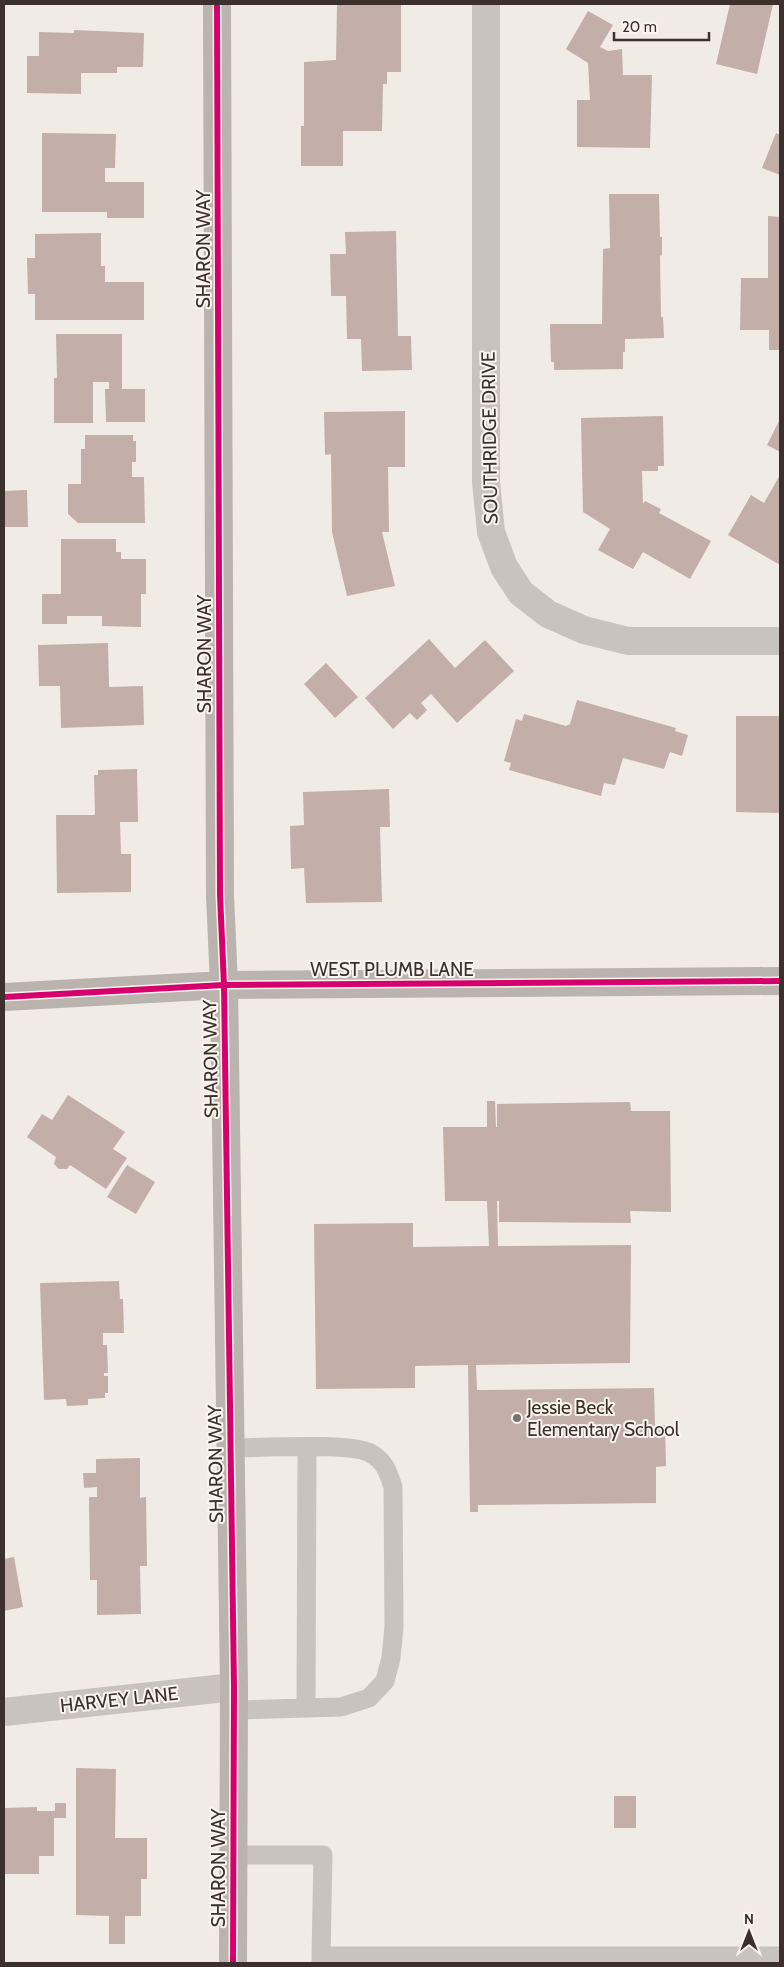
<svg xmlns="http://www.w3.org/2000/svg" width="784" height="1967" viewBox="0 0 784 1967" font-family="Cabin,sans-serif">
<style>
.building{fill:#c3afa7}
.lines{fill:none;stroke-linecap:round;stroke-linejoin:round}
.lane{stroke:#c9c3be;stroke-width:19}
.street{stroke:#c9c3be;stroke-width:28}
.secondary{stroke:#bab3ae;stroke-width:28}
.cycleway-casing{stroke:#fbf5ee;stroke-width:9}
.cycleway{stroke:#d6006c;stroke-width:6}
.poi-dot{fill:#7a716c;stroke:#fbf5ee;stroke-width:2}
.labels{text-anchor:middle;stroke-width:4;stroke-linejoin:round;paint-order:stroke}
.street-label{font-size:19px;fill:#3b302b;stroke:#fbf5ee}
.poi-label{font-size:19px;fill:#3b302b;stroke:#fbf5ee;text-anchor:start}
</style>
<rect width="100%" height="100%" fill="#f0ebe5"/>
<path class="building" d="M730,4H773L757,74L716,64Z
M337,5H401V72H387V84H383L382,131H343V166H301V126H304V62L336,60Z
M588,11L613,25L600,47L608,51L622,49L623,75H652L650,148L577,147V100H590L588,63L566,49Z
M74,30L144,33L143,67H117V73H81V94L27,93V56H39V32L74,33Z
M42,133L116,134L115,168H105V182H144V218H107V212H42Z
M776,133L780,135V175L762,168Z
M609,194H659L660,237H662V255L660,256L661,317H663L664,338L625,339V352H623V369L554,370V362H551L550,324H602L603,249L610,248Z
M768,216L780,217V350H769V330H740L741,278H768Z
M396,231L398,336H411L412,370L362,371L361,339H347L346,296H331L330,254H346L345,232Z
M101,233V266H105V282H144V320H35V294H28L27,258H35V234Z
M56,334H122V389H145V422H106L105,389H109V382H93V423H54V378H57Z
M405,411V467H388L389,532H382L395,586L347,596L332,532L331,454L325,455L324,412Z
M663,416L664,466H658V471H642L643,504L645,501L661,509L659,513L711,541L690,579L643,552L633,569L598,550L610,529L583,512L581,418Z
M780,419V452L767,445Z
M85,435H133V441H136V462H132V477H144L145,523H78L68,514V484H81V449H85Z
M780,475V565L728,535L751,495L764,503Z
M27,490L28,527H4V491Z
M61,539H116V552H121V559H146V594H141V627L102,626V616H67V624H42V594H61Z
M429,639L455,668L485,640L514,671L457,723L431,694L421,703L427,710L417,720L410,713L393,729L365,698Z
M108,643L109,687L143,686L144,725L61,728L60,686H39L38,645Z
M326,663L358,697L335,718L304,684Z
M577,700L676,728L675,731L688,735L682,756L670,752L664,769L623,758L615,785L604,783L601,796L509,770L511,763L504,761L516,719L522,721L524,714L566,726L570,724Z
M736,716H780V813L736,812Z
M137,769L138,822H120L121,854H131V892L57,893L56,815H95L94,775H98V770Z
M389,789L390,827H380L382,902L306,903L304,868L291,869L290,826L304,825L303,792Z
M68,1095L125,1132L113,1149L127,1158L106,1189L70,1165L67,1169H59L54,1164L56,1157L27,1137L42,1114L52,1120Z
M487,1101H495L496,1127H497V1104L630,1102L631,1111H670L671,1212L630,1211L631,1223L499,1222V1201H497L498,1246L631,1245L630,1363L476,1365L477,1390L654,1388L655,1425H665L666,1466L656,1467V1503L478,1505V1512H470L468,1365L415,1366V1388L316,1389L314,1224L413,1223V1247L489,1246L487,1201H445L443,1127H487Z
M127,1165L155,1182L136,1214L107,1197Z
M119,1281L120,1299H123L124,1333H103V1345H107L108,1373H104V1376H108V1393H105V1398L88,1399V1405L67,1406L66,1399L44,1400L40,1283Z
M140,1458V1498L146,1497L147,1566H140L141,1614L97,1615V1580H90L89,1497H97V1487L84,1488L83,1473H96V1459Z
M14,1557L23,1607L4,1611V1559Z
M76,1768L116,1769L115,1838H147V1879H141V1916H125V1944H109V1916L76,1915Z
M614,1796H636V1828H614Z
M55,1803H66V1818H54V1856H39V1874H4V1808L37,1807V1811H55Z"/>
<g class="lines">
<path class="lane" d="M230,1448C257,1448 351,1442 370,1453C385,1461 388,1472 393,1487L394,1627L391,1658L385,1681L369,1698L341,1707L234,1710
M306,1708L307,1448
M234,1855H323L321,1956
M321,1963V1956H780"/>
<path class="street" d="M486,4V482L491,532L504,567L521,593L548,614L584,630L628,641H780
M4,1712L234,1687"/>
<path class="secondary" d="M217,4L220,895L224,985L234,1687L233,1963
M4,997L224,985L780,981"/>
<defs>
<path id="cycleway" d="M217,4L220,895L224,985L234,1687L233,1963
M4,997L224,985L780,981"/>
</defs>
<use href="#cycleway" class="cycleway-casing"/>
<use href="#cycleway" class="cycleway"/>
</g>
<circle class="poi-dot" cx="517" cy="1418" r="5"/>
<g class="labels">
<g class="street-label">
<text transform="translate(203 249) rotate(-90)" y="7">SHARON WAY</text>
<text transform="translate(489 438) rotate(-91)" y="7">SOUTHRIDGE DRIVE</text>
<text transform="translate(204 654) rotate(-90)" y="7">SHARON WAY</text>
<text x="392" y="976">WEST PLUMB LANE</text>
<text transform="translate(210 1059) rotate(-91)" y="7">SHARON WAY</text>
<text transform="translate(215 1464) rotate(-91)" y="7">SHARON WAY</text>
<text transform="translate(119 1699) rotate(-6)" y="7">HARVEY LANE</text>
<text transform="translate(218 1868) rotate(-90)" y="7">SHARON WAY</text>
</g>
<g class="poi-label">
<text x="527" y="1414">Jessie Beck<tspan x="527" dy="22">Elementary School</tspan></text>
</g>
</g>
<rect width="784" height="1967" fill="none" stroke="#3b302b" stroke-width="10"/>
<g transform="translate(749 1932)" stroke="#fbf5ee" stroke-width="4" paint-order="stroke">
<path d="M0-4L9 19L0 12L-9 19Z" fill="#3b302b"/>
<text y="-8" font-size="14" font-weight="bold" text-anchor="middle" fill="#3b302b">N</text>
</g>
<path d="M614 32v8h95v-8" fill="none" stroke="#3b302b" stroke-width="2.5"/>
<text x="622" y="32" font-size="15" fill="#3b302b" stroke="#fbf5ee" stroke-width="4" paint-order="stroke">20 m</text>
</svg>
